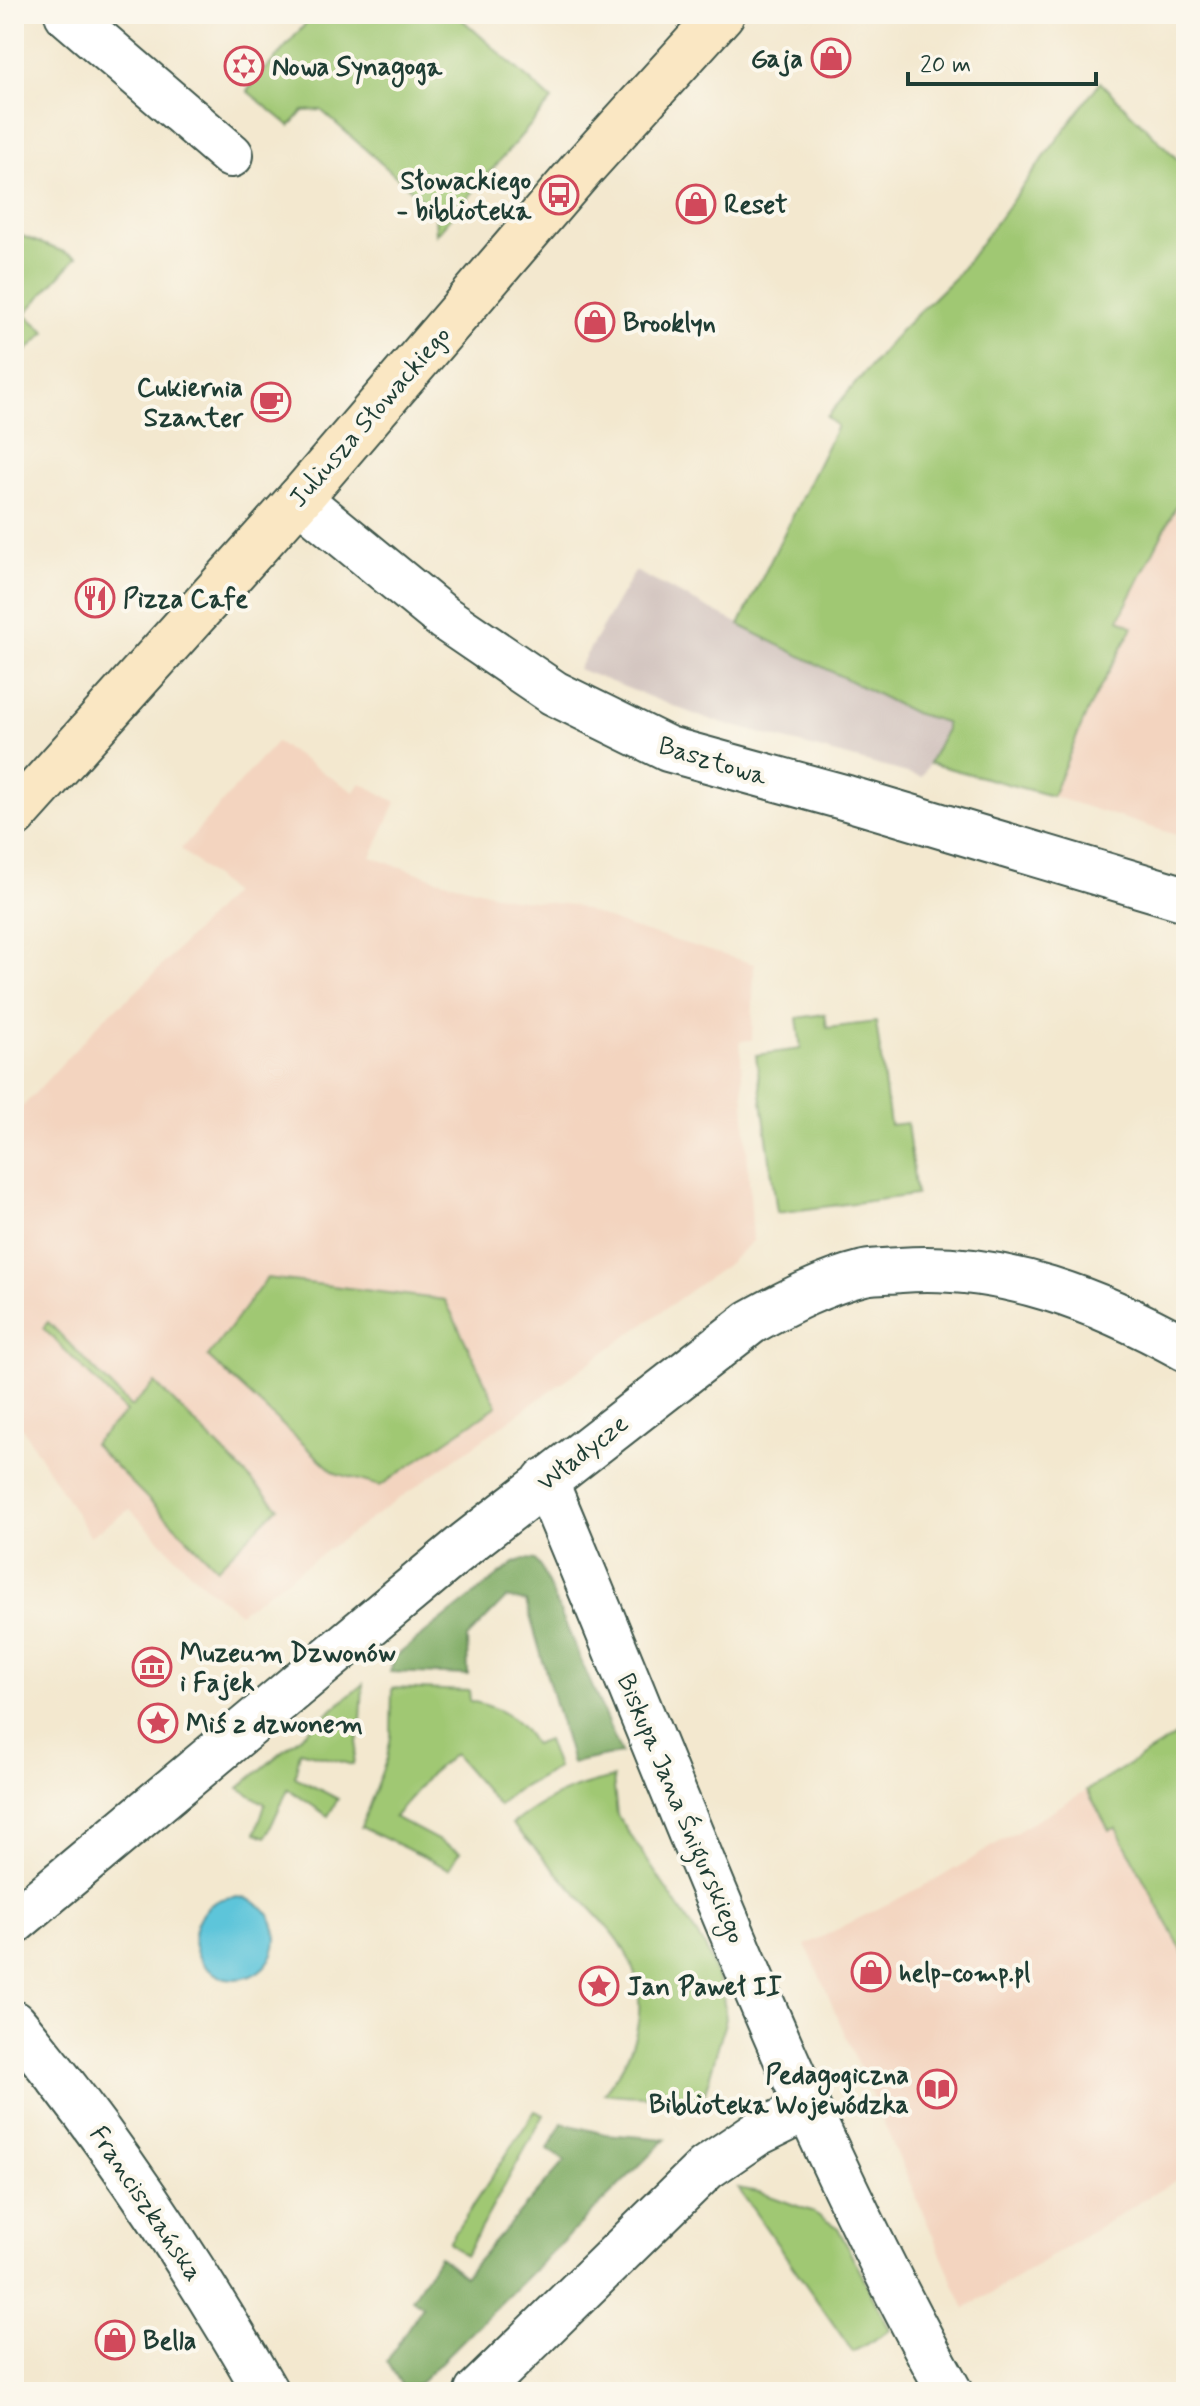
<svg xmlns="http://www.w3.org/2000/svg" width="1200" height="2406" viewBox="0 0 1200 2406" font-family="Mynerve,sans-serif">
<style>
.built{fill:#f3d4bf}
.industrial{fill:#cfc0bb}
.green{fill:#a0c873;stroke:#608254;stroke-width:2}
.forest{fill:#80ac65;stroke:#50744c;stroke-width:2}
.water{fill:#5dc5da;stroke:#3e8187;stroke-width:2}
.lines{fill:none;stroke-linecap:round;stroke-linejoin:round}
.street-casing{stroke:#3f574b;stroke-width:48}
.secondary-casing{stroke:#3f574b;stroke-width:48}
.street{stroke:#fff;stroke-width:44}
.secondary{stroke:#fae7c3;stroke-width:44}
.labels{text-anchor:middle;stroke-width:8;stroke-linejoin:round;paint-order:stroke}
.poi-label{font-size:26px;font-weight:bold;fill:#1f3d34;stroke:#fbf7ec;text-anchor:start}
.street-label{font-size:26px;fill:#1f3d34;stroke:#fbf7ec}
</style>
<rect width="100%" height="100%" fill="#fbf7ec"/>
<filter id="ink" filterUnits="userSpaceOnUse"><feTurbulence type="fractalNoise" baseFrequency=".0125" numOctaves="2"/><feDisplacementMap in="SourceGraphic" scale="16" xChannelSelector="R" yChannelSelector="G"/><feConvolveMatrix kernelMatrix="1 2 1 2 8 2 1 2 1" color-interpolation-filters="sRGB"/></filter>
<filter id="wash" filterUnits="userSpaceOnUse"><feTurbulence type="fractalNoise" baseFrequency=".006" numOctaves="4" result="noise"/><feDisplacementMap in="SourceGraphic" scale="32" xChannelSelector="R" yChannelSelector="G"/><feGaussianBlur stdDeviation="1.8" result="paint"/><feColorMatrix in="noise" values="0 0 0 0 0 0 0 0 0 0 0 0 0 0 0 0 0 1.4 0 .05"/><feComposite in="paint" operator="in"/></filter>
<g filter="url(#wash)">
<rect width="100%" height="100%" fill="#f3e8cf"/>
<path class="built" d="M1186,487V838L1052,796L1088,710L1133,628L1119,619Z
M276,742L354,792L361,783L396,802L371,857L437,879L514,899L572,905L629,927L754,964L752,1040L740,1041L753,1241L725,1266L239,1613L198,1580L130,1509L90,1536L14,1415V1204L20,1199L14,1194V1116L103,1019L137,991L232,893L181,849Z
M1087,1790L1108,1830L1115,1827L1186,1958V2174L965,2309L806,1945L941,1877Z"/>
<path class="industrial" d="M635,571L914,713L945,722L947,729L922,777L704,718L578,669Z"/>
<path class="green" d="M314,14H456L552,100L436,235L435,211L321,110L303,111L290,126L247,91Z
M1100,82L1186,168V487L1119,619L1133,627L1088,710L1052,796L929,763L946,729L945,722L914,713L739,625L837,426L827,417L900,331L957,275Z
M14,233L77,257L25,314L46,332L14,363Z
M825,1014L827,1028L876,1022L890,1125L907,1123L916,1195L777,1213L756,1055L801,1049L797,1018Z
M267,1278L445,1300L497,1406L380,1486L335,1473L208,1357Z
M48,1322L131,1407L155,1383L278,1507L217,1568L93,1444L126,1412L43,1328Z
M363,1684L361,1721L353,1765L300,1751L295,1777L338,1799L328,1816L288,1789L266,1837L256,1833L265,1804L239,1788Z
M392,1688L469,1691L470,1701C499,1707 519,1718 534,1745L547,1740L557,1768L510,1794L499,1806L454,1754L430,1774L394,1817L460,1852L449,1869L361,1827L387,1758L391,1736Z
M1186,1730V1958L1116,1828L1109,1830L1087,1790Z
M613,1778L617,1815L705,1947L722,1988L726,2019L701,2106C670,2091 637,2099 604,2093C642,2046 653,1994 619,1941C609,1926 595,1914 583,1900C559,1875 536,1849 512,1824C546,1798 571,1787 613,1778Z
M535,2111L544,2115L465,2256L449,2242Z
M738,2188L759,2192L811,2211L838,2228L890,2330L853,2352Z"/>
<path class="forest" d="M524,1559L535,1560L542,1570L621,1753L572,1763L526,1602L506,1598L467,1638L468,1675L390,1672L395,1657L514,1563Z
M562,2123L605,2134L666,2139L419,2384L402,2386L387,2361L422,2306L412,2299L439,2256L464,2276L565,2161L548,2149Z"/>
<path class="water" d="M194 1938a41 41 0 1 1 82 0a41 41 0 1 1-82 0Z"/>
</g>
<g filter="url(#ink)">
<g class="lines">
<defs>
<path id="street" d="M67,14L231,155
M299,499L444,618L554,693L668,749L847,798L1186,899
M545,1480C675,1786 788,2101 950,2392
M14,1922L467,1543L751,1322C787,1302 824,1283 864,1273C875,1271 889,1271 900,1270C1002,1262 1099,1301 1186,1349
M14,2023C110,2138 192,2262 266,2392
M477,2392L706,2168L756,2134L807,2109"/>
<path id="secondary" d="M14,816L299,499L580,171L722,14"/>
</defs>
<use href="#street" class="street-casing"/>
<use href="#secondary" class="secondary-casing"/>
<use href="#street" class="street"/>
<use href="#secondary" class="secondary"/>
</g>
</g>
<defs>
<symbol id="shop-ring" viewBox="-11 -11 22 22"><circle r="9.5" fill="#fbf7ec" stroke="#d1495b" stroke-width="1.5"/><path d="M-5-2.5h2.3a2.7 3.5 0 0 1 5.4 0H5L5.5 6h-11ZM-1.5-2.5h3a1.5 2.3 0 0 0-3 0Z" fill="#d1495b"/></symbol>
<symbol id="synagogue-ring" viewBox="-11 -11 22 22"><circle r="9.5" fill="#fbf7ec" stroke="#d1495b" stroke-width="1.5"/><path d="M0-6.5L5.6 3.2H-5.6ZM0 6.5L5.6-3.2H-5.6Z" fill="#d1495b"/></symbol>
<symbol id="bus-ring" viewBox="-11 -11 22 22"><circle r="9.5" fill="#fbf7ec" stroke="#d1495b" stroke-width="1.5"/><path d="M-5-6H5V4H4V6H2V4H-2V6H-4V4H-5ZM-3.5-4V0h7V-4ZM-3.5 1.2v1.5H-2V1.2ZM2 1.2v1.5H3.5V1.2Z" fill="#d1495b"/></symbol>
<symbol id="cafe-ring" viewBox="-11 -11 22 22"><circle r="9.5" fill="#fbf7ec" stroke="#d1495b" stroke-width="1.5"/><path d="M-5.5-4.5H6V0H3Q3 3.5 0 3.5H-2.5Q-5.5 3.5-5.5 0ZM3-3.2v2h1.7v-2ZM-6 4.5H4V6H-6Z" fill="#d1495b"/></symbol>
<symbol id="restaurant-ring" viewBox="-11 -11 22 22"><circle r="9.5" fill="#fbf7ec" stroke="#d1495b" stroke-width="1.5"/><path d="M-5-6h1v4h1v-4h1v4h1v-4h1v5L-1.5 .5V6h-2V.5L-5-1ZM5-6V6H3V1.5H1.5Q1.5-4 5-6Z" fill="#d1495b"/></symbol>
<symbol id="museum-ring" viewBox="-11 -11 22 22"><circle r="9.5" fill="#fbf7ec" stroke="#d1495b" stroke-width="1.5"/><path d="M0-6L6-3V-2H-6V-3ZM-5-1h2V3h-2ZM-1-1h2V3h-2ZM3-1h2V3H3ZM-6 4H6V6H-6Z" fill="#d1495b"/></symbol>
<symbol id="sight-ring" viewBox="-11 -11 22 22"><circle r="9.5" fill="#fbf7ec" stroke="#d1495b" stroke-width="1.5"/><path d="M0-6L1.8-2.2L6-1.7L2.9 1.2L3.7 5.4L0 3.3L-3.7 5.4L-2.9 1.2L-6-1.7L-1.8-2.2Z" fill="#d1495b"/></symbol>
<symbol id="library-ring" viewBox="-11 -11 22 22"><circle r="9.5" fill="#fbf7ec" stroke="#d1495b" stroke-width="1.5"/><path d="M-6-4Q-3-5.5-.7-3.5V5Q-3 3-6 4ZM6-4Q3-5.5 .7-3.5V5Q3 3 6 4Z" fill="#d1495b"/></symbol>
</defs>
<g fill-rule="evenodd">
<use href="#shop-ring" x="809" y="36" width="44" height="44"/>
<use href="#synagogue-ring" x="222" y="44" width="44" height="44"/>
<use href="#bus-ring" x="537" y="173" width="44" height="44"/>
<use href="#shop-ring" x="674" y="182" width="44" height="44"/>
<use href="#shop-ring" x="573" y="300" width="44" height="44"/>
<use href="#cafe-ring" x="249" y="380" width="44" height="44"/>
<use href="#restaurant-ring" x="73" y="576" width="44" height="44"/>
<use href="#museum-ring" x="130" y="1645" width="44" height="44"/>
<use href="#sight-ring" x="136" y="1701" width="44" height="44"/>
<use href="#shop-ring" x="849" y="1950" width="44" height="44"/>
<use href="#sight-ring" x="577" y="1964" width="44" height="44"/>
<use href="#library-ring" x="915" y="2067" width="44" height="44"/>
<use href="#shop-ring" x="93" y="2318" width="44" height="44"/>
</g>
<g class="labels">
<g class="poi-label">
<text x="803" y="67" text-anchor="end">Gaja</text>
<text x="272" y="75">Nowa Synagoga</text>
<text x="531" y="189" text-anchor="end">Słowackiego<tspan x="531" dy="30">- biblioteka</tspan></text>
<text x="724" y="213">Reset</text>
<text x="623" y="331">Brooklyn</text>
<text x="243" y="396" text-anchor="end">Cukiernia<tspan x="243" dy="30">Szanter</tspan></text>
<text x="123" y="607">Pizza Cafe</text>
<text x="180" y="1661">Muzeum Dzwonów<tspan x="180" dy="30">i Fajek</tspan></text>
<text x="186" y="1732">Miś z dzwonem</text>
<text x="899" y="1981">help-comp.pl</text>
<text x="627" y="1995">Jan Paweł II</text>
<text x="909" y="2083" text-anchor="end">Pedagogiczna<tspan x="909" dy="30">Biblioteka Wojewódzka</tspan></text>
<text x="143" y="2349">Bella</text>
</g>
<g class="street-label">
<text transform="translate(369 416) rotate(-49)" y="9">Juliusza Słowackiego</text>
<text transform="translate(713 760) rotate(17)" y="9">Basztowa</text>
<text transform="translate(582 1452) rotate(-38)" y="9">Władycze</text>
<text transform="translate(682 1808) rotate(67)" y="9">Biskupa Jana Śnigurskiego</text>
<text transform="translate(147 2203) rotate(56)" y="9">Franciszkańska</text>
</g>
</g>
<rect width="1200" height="2406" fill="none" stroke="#fbf7ec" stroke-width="48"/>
<path d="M908 72v12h188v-12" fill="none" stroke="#1f3d34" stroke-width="4"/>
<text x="920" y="72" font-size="24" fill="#1f3d34" stroke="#fbf7ec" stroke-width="6" paint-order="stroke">20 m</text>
</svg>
